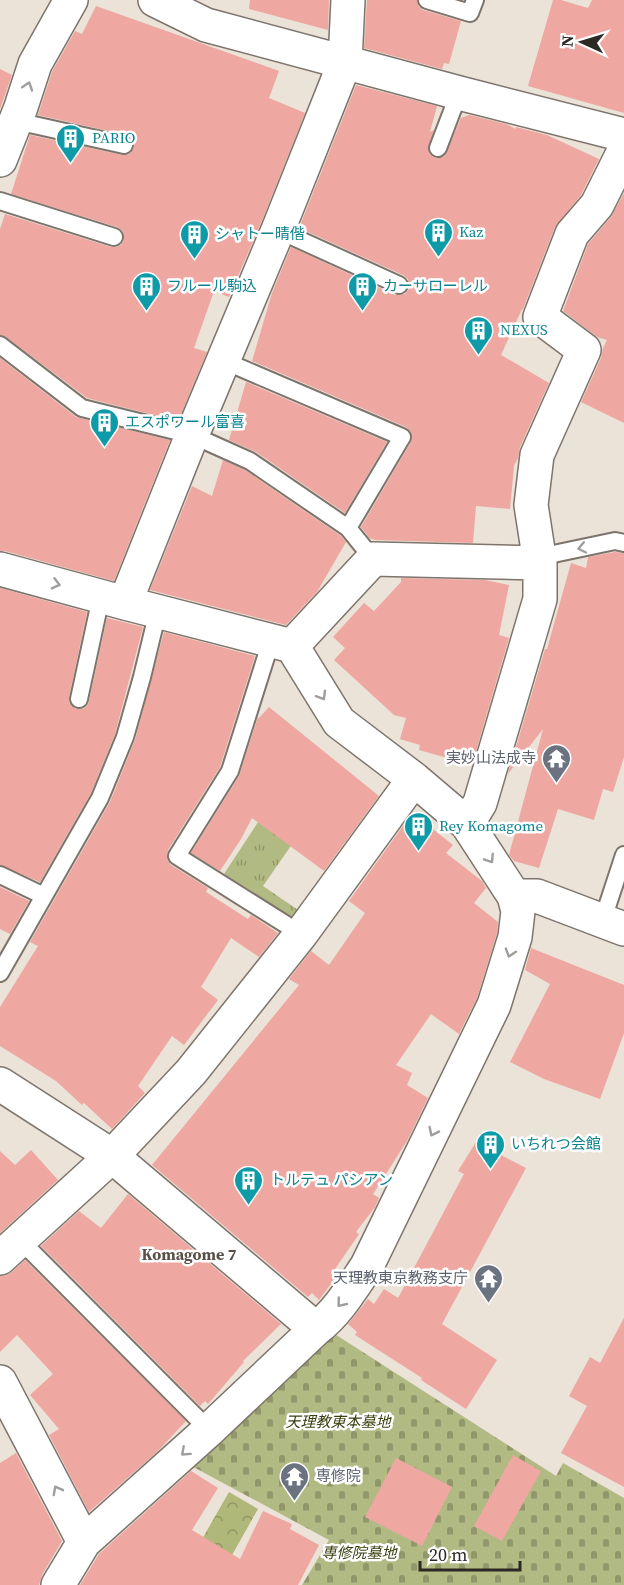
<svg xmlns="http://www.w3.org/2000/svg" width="624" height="1585" viewBox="0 0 624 1585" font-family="'Source Serif 4','Noto Sans JP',serif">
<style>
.forest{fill:url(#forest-crowns)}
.cemetery{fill:url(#cemetery-stones)}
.park{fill:url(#park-tufts)}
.building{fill:#eea7a1}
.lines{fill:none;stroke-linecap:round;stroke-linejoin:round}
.service-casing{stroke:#7d746c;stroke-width:20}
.minor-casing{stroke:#7d746c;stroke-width:36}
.service{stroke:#fff;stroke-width:16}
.minor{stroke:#fff;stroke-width:33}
.oneway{stroke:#a09e9d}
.labels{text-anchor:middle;stroke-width:5;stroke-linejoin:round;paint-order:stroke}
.culture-label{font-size:15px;fill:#0d838f;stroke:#fff;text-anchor:start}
.worship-label{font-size:15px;fill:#5b616d;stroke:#fff;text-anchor:end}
.park-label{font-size:15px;font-style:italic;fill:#3a3f0f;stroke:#fff}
.neighbourhood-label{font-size:16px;font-weight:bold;fill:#585048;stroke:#fff}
</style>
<defs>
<pattern id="forest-crowns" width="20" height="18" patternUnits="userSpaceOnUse" patternTransform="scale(1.5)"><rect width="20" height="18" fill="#afb879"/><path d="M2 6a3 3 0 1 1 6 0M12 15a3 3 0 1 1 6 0" fill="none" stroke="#8f9663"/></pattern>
<pattern id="cemetery-stones" width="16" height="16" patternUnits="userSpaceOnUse" patternTransform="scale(1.5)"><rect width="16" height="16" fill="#b2ba83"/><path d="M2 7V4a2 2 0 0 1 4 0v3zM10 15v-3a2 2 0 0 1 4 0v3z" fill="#91976b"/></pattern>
<pattern id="park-tufts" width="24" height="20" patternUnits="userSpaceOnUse" patternTransform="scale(1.5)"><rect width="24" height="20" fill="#b2ba83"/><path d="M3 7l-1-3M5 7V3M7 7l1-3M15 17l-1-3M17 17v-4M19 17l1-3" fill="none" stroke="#91976b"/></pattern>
</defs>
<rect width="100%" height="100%" fill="#ebe2d8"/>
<path class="forest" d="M229,1492L258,1509L223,1571L193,1555Z"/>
<path class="cemetery" d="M330,1331L556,1476L563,1463L624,1498V1585H302L329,1540L186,1463Z"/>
<path class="park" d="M262,816L295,840L263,886L304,914L297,924L224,874Z"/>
<path class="building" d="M250,0H329L328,30L249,9Z
M367,0H417L419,7L423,10L461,21L449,64L444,63L442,69L364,48Z
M553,0H561L588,8L592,0H624V113L528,86Z
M96,6L279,71L269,98L305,113L261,223L229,297L214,291L194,348L207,352L178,421L87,398L6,337L0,335V229L5,214L111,247H116L121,245L124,240L122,230L117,227L11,194L30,135L122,155H128L131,152L134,148V141L131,137L126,135L38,115L52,72L75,31L82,34Z
M0,69L12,75L0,109Z
M356,85L437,106L430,132L434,130L428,149L430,154L435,158H440L445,156L461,118L469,115L506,124L516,129V127L547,135L599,159L581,195L555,227L523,309H522L501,355L549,383L520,447L518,458L514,466L510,509L476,506L473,543L375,540L369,538L361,527L411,442L412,437L411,432L406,427L252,361L272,293L291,247L395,295H399L405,294L409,289L408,279L403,275L299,228Z
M624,193V423L581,402L601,358L603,348L607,340L597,337L563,311L588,244L611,217Z
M0,358L76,417L170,440L114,581L5,551H0Z
M246,382L387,442L345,513L256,452L229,440Z
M223,460L245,470L341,536L346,542L317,592L286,625L150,590L192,486L212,496Z
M615,552L624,553V757L613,792L603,789L594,820L558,809L539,868L514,861L509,855L543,729L508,774L545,649H547L571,563L586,568L588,557Z
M401,578L485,580L509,585L499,635L509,638L472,765L419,750L420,745L400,739L406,718L394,715L334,660L345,648L333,637L364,603L374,611L401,582Z
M0,588L87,612L69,697V703L76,709H83L87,706L89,701L107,618L143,627L115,734L91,793L40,882L0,865Z
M164,632L255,656L220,767L168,850L167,856L168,861L171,865L208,888L206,892L248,919L251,915L278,933L259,957L231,938L201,987L218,1000L184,1045L172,1036L138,1086L145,1093L112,1129L84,1103L82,1105L56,1081L0,1046V1007L38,946L30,942L110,802L135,740Z
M269,707L379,796L324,871L252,818L241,839L220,871L191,853L239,776L258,717L259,718Z
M415,815L453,845L446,853L482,881L486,888L474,903L498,922L497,933L477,998L459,1034L431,1014L396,1065L412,1073L407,1085L428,1098L407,1141L373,1194L379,1198L375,1207L356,1232L359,1234L335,1269L339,1273L319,1300L312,1293L308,1297L152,1165L299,985L289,979L311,951L329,965L365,913L349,901L408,819L410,821Z
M0,887L29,901L10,934L0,929Z
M531,948L624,985V1033L600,1099L544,1079L510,1062L550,984L525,970Z
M476,1142L526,1168L442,1324L497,1360L466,1409L421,1380L422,1378L355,1335L357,1332L348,1324L368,1299L374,1304L384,1289L398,1298L464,1174L458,1171Z
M31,1150L58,1180L0,1233V1151L15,1165Z
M128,1194L281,1324L243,1361L244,1362L208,1404L205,1401L200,1406L41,1246L79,1211L101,1228Z
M25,1260L186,1421L158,1451L89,1512L49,1435L59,1429L30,1395L53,1374L17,1335L0,1352V1276H5L12,1272Z
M624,1318V1487L561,1453L587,1406L569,1396L590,1357L600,1363Z
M16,1453L62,1541L42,1575L39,1585H0V1463Z
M513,1455L541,1471L502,1541L474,1526Z
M396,1458L452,1487L422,1546L365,1517Z
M191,1471L218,1488L192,1530L240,1559L263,1511L292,1524L290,1529L319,1545L298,1585H80L99,1554Z"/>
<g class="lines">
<defs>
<path id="service" d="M427,0L470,13L475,0
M16,121L124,145
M438,148L459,93
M0,201L114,237
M278,230L399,285
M0,345L82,408L192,435L250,461L348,528L373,559
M222,360L402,437L348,528
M539,557L615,541L624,543
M271,641L230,771L177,856L301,934
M79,699L101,597
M0,875L44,896L0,973
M44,896L100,798L125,737L142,677L158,611
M602,922L624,855
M20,1240L209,1430"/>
<path id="minor" d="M155,0L206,25L459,93L624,135
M0,160L20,110L35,64L71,0
M0,569L125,603L292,646L339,722L414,779L467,824L514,896H537L624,929
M125,603L192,435L278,230L345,62L348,0
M292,646L373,559L540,563
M467,824L480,803L540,599V563L531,505L537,455L584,350L540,317L572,234L597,205L624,151
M0,1084L112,1156L0,1258
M316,1329L112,1156L191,1072L301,934L414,779
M0,1382L84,1542
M58,1585L84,1542L209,1430L316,1329C338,1312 352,1288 367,1266L494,1005L515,937L518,911L514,896"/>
</defs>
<use href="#service" class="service-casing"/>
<use href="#minor" class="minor-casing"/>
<use href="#service" class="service"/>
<use href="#minor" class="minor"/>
</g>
<defs><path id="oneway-chevron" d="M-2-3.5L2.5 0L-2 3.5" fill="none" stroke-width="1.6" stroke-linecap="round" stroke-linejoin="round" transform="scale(1.5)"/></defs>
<g class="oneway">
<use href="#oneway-chevron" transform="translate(28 86) rotate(-72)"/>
<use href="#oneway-chevron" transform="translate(582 548) rotate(168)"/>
<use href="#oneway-chevron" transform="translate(56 584) rotate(15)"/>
<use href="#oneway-chevron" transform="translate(322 696) rotate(59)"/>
<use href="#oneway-chevron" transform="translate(490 859) rotate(57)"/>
<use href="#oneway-chevron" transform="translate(510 953) rotate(107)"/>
<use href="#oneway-chevron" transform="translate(433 1132) rotate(116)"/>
<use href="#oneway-chevron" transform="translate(341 1303) rotate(129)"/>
<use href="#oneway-chevron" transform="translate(185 1452) rotate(138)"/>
<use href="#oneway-chevron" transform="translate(57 1490) rotate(-118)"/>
</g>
<defs>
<symbol id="building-pin" viewBox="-11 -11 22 30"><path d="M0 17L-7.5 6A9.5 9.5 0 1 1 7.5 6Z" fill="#0f9aa8" stroke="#fff"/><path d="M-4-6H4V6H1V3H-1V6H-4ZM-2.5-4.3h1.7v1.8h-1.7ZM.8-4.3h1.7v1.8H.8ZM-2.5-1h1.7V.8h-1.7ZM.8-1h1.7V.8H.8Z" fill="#fff"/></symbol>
<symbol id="temple-pin" viewBox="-11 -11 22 30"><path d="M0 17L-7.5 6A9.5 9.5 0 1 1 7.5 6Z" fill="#6b7280" stroke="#fff"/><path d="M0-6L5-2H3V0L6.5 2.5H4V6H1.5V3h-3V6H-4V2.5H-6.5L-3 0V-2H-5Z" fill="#fff"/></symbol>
</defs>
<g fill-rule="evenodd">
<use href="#building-pin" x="54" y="122" width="33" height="45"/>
<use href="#building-pin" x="422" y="216" width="33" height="45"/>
<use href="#building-pin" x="178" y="218" width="33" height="45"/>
<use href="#building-pin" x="130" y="270" width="33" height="45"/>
<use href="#building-pin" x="346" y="270" width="33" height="45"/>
<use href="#building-pin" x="462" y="314" width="33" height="45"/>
<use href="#building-pin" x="88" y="406" width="33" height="45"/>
<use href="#temple-pin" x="540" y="742" width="33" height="45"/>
<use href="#building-pin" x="402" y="810" width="33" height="45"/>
<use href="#building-pin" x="474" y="1128" width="33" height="45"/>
<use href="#building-pin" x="232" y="1164" width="33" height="45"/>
<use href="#temple-pin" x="472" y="1262" width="33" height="45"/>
<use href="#temple-pin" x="278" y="1460" width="33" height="45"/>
</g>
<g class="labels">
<g class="culture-label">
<text x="92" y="143">PARIO</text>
<text x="459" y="237">Kaz</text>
<text x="215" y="239">シャトー晴偕</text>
<text x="167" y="291">フルール駒込</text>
<text x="383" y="291">カーサローレル</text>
<text x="500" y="335">NEXUS</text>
<text x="125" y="427">エスポワール富喜</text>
<text x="439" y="831">Rey Komagome</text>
<text x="511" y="1149">いちれつ会館</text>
<text x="270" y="1185">トルテュ パシアン</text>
</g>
<g class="worship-label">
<text x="536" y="763">実妙山法成寺</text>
<text x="468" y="1283">天理教東京教務支庁</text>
<text x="316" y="1481" text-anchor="start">専修院</text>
</g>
<g class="park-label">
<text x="338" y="1427">天理教東本墓地</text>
<text x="359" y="1558">専修院墓地</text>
</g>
<g class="neighbourhood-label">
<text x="189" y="1260">Komagome 7</text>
</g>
</g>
<g transform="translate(582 42) rotate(274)" stroke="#ffffff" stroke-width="4.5" paint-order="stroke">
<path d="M0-4.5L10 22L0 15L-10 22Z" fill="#2c2825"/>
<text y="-9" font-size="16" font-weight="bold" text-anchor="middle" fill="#2c2825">N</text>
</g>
<path d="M420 1561v9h100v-9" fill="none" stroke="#2c2825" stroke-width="3"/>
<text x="429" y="1561" font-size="18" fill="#2c2825" stroke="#ffffff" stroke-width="4.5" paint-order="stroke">20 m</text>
</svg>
